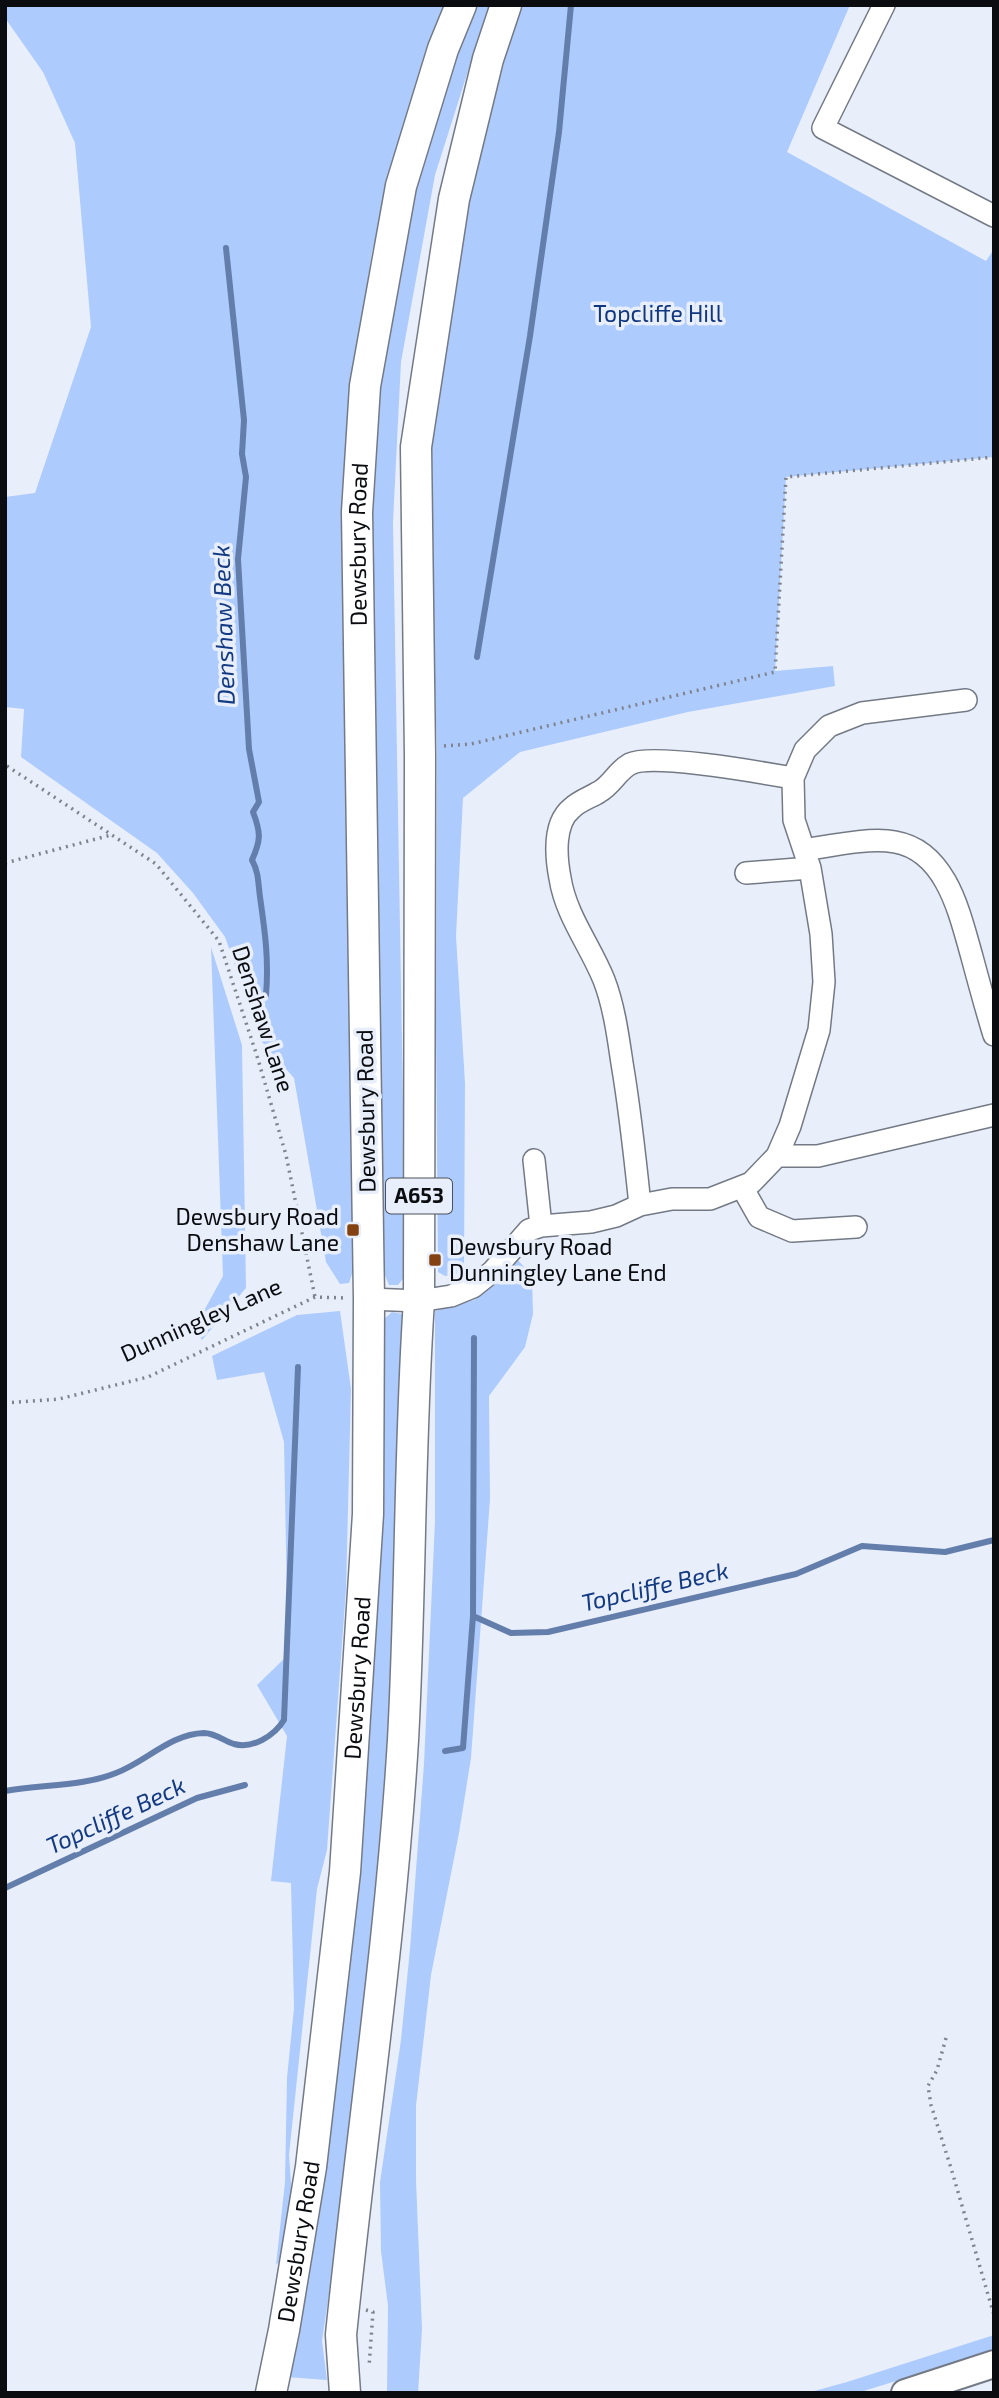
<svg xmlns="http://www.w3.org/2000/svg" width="999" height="2398" viewBox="0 0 999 2398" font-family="'Exo 2',sans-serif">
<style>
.green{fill:#aecbfe}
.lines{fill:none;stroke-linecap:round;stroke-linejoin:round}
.stream{stroke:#647eac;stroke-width:6}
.minor-casing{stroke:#747a85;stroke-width:24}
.major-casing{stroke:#747a85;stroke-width:30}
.highway-casing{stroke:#747a85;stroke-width:33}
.path{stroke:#7f848c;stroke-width:3.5;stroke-dasharray:2 5;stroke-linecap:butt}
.minor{stroke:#fff;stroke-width:21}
.major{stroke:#fff;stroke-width:26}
.highway{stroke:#fff;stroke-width:30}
.poi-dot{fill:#844211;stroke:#e8effb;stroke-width:2.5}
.labels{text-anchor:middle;stroke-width:7;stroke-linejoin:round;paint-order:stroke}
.shield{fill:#e8effb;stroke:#4d5056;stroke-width:2}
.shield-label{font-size:21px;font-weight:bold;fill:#0a0c10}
.park-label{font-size:23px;fill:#113780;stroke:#e8effb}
.street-label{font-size:23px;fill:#0a0c10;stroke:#e8effb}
.poi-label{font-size:23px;fill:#0a0c10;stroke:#e8effb;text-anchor:end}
.water-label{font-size:24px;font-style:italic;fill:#143a83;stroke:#e8effb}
</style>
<rect width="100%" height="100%" fill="#e8effb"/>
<path class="green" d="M5,5H448L405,128L372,252L353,379L357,1259L349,1283L340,1284L326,1262L294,1078L262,1042L225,937L193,893L157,853L21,757L24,709L5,707V497L35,493L91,327L75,143L43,72L5,18Z
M473,5H489L435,175L401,362L393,522L406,1275L398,1285H389L382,1268L369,500L380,353L419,166Z
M506,5H850L787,152L986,261L994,249V457L786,477L775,671L833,666L835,686L688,712L520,752L463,798L456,936L465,1083L464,1269L455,1275L445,1276L438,1272L436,1027L437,752L429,516L434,400L468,193L504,63L488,59Z
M211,947L242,1045L246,1288L202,1340L194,1329L223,1276Z
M518,1260L532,1276L533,1314L525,1347L489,1396L490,1499L471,1758L459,1833L431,1975L416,2106V2180L422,2329L418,2393H387L388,2306L381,2251L380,2182L401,2040L410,1949L424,1764L435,1521V1311L474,1300L498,1281Z
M340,1311L351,1389L346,1589L327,1850L317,1889L289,2155L292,2198L287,2253L276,2265L285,2182L287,2078L294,2008L291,1883L271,1881L287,1736L257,1685L288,1655L284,1442L264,1372L217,1380L212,1356L297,1315Z
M392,1312L402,1314L406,1339C402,1515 396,1692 382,1868C369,2026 345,2184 322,2341L327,2380L286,2377L298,2344L307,2282L382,1321Z
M994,2335V2351L857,2393H807L847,2382Z"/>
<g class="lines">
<path class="stream" d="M226,248L244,420L242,454L246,477L238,559L249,749L259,802L253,812C261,833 261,840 252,860C259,873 258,883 260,897C265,932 269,960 266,995
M477,657L530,336L559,132L571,5
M473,1616L474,1338
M445,1751L463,1748L473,1616L511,1633L548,1632L796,1574L862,1546L945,1552L994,1540
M5,1791C42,1784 81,1787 116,1773C146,1762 170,1734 204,1733C215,1733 224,1741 234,1744C253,1749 274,1736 284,1720L298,1367
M5,1888L197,1798L245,1785"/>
<defs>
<path id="minor" d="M884,5L823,128L994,216
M804,850C830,846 870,837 895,842C947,851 960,915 972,957C979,983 986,1009 994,1035
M746,873L810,868
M777,1156H818L994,1115
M534,1160L541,1226
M742,1187L759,1217L792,1231L856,1227
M640,1205C635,1157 630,1110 622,1063C618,1036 614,1006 604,980C590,945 566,916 560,878C556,857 553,823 572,808C579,801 591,797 599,792C612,785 617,771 630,764C652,753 764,773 793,778
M369,1299L419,1301L451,1296L473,1287L493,1271L529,1230L541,1226L591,1222L616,1216L640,1205L672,1199H710L751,1183L777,1156L790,1126L819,1030L824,982L821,934L810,868L794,820L793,778L805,750L829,726L862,713L966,700"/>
<path id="major" d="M905,2393L994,2364"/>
<g id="highway">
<path id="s1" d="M271,2393L284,2330L311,2167L345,1872L368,1514L369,1299L357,512L365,386L401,186L443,49L461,5"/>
<path d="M345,2393L341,2335C361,2137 391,1939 403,1740C411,1594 409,1447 419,1301L420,756L416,447L454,199L488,59L506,5"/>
</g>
</defs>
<use href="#minor" class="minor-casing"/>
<use href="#major" class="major-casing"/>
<use href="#highway" class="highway-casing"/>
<path class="path" d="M444,746L471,744L775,672L786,477L994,457
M7,766L156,864L219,941L257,1056L286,1155L315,1297
M5,863L111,835
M5,1403L59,1399L148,1377L315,1297L346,1298
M946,2038L937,2070L928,2086L931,2105L951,2168L994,2315
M366,2310L373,2312L369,2367"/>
<use href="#minor" class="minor"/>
<use href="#major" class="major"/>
<use href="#highway" class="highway"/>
</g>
<g class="poi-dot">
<rect x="346" y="1223" width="14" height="14" rx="3.5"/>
<rect x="428" y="1253" width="14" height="14" rx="3.5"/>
</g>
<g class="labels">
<rect class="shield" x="386" y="1178.5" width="66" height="35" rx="5"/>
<g class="shield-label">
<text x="419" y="1203">A653</text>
</g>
<g class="park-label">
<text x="658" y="322">Topcliffe Hill</text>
</g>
<g class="street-label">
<text dy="8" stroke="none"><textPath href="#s1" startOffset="1855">Dewsbury Road</textPath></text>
<text transform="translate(263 1019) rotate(72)" y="8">Denshaw Lane</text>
<text transform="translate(366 1111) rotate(-91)" y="8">Dewsbury Road</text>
<text transform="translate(201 1320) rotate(-24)" y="8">Dunningley Lane</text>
<text dy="8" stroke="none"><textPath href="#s1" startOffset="721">Dewsbury Road</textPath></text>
<text dy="8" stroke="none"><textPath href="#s1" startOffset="154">Dewsbury Road</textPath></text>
</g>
<g class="poi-label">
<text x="339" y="1225">Dewsbury Road<tspan x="339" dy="26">Denshaw Lane</tspan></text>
<text x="449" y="1255" text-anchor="start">Dewsbury Road<tspan x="449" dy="26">Dunningley Lane End</tspan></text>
</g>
<g class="water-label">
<text transform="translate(224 625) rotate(-92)" y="8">Denshaw Beck</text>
<text transform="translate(655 1587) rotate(-13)" y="8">Topcliffe Beck</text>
<text transform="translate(116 1816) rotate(-25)" y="8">Topcliffe Beck</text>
</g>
</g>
<rect width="999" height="2398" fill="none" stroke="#0a0c10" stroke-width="14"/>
</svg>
